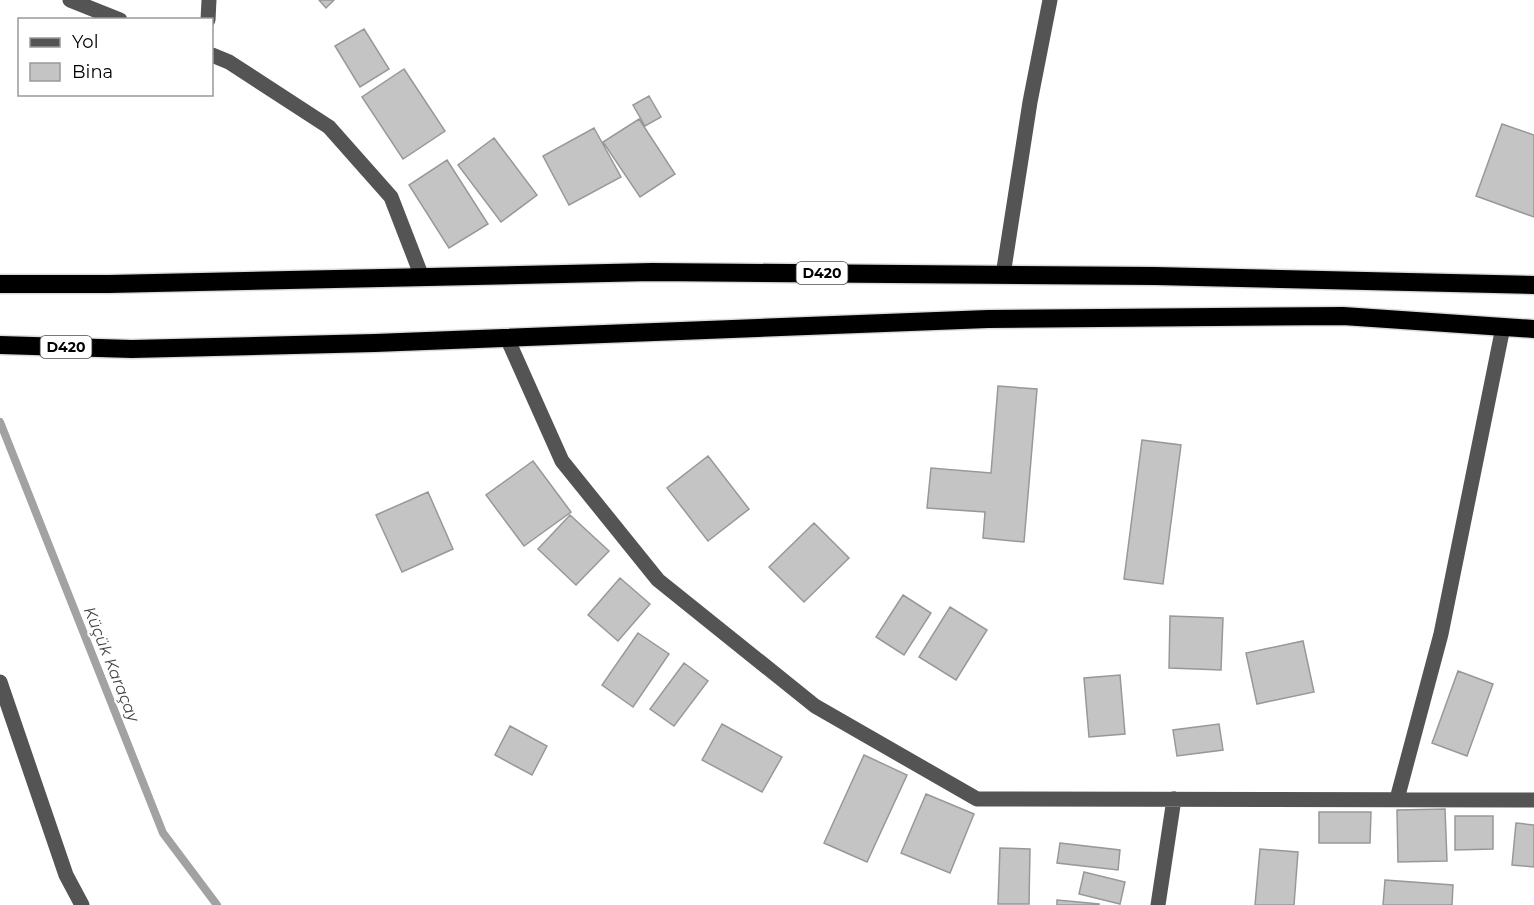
<svg xmlns="http://www.w3.org/2000/svg" width="1534" height="905" viewBox="0 0 1534 905" font-family="Montserrat,sans-serif">
<style>
.lines{fill:none;stroke-linecap:round;stroke-linejoin:round}
.stream{stroke:#a2a2a2;stroke-width:8}
.building{fill:#c4c4c4;stroke:#989898;stroke-width:1.5}
.highway-casing{stroke:#dbdbdb;stroke-width:21}
.minor{stroke:#545454;stroke-width:15}
.highway{stroke:#000;stroke-width:18}
.labels{text-anchor:middle;stroke-width:4.5;stroke-linejoin:round;paint-order:stroke}
.shield{fill:#fff;stroke:#4c4c4c;stroke-width:1.5}
.shield-label{font-size:14px;font-weight:bold;fill:#000}
.water-label{font-size:16px;font-style:italic;fill:#434343;stroke:#fff}
</style>
<rect width="100%" height="100%" fill="#fff"/>
<g class="lines">
<path class="stream" d="M0,422L163,833L217,905"/>
</g>
<path class="building" d="M319,0H334L326,8Z
M364,29L389,69L360,87L335,46Z
M404,69L445,131L403,159L362,97Z
M649,96L661,117L645,126L633,105Z
M639,119L675,174L640,197L603,142Z
M1502,124L1534,135V217L1476,196Z
M594,128L621,177L569,205L543,156Z
M494,138L537,195L501,222L458,165Z
M447,160L488,224L449,248L409,185Z
M998,386L1037,389L1024,542L983,538L985,512L927,508L931,468L991,473Z
M1142,440L1181,445L1163,584L1124,579Z
M708,456L749,509L708,541L667,488Z
M533,461L571,512L524,546L486,495Z
M428,492L453,549L402,572L376,515Z
M570,515L609,551L576,585L538,549Z
M814,523L849,558L804,602L769,567Z
M620,578L650,604L618,641L588,615Z
M903,595L931,613L904,655L876,637Z
M950,607L987,630L956,680L919,657Z
M1170,616L1223,618L1221,670L1169,668Z
M638,633L669,654L633,707L602,685Z
M1303,641L1314,692L1257,704L1246,653Z
M684,663L708,681L674,726L650,709Z
M1458,671L1493,684L1467,756L1432,743Z
M1120,675L1125,734L1089,737L1084,678Z
M722,724L782,757L762,792L702,760Z
M1219,724L1223,750L1177,756L1173,730Z
M510,726L547,746L532,775L495,755Z
M864,755L907,775L867,862L824,843Z
M926,794L974,814L950,873L901,853Z
M1445,809L1447,861L1398,862L1397,810Z
M1319,812H1371L1370,843H1319Z
M1455,816H1493V849L1455,850Z
M1516,823L1534,825V867L1512,865Z
M1060,843L1120,850L1118,870L1057,863Z
M1000,848L1030,849L1029,904H998Z
M1260,849L1298,852L1294,905H1255Z
M1084,872L1125,882L1120,904L1079,894Z
M1385,880L1453,885L1452,905H1383Z
M1057,900L1099,904V905H1057Z"/>
<g class="lines">
<defs>
<path id="highway" d="M0,284H109L652,272L1155,276L1534,285
M0,345L132,349L375,343L988,319L1343,316L1534,329"/>
</defs>
<use href="#highway" class="highway-casing"/>
<path class="minor" d="M70,0L120,20
M208,20L209,0
M212,55L229,62L329,127L391,197L422,277
M1003,275L1030,102L1050,0
M507,338L562,461L658,580L815,706L977,799L1534,800
M0,682L66,875L82,905
M1397,799L1441,634L1503,327
M1158,905L1174,799"/>
<use href="#highway" class="highway"/>
</g>
<g class="labels">
<g class="shield">
<rect x="796.5" y="262" width="51" height="22" rx="4.5"/>
<rect x="40.5" y="336" width="51" height="22" rx="4.5"/>
</g>
<g class="shield-label">
<text x="822" y="278">D420</text>
<text x="66" y="352">D420</text>
</g>
<g class="water-label">
<text transform="translate(112 664) rotate(68)" y="6">Küçük Karaçay</text>
</g>
</g>
<rect x="18" y="18" width="195" height="78" fill="#ffffff" stroke="#999999" stroke-width="1.5"/>
<rect x="30" y="38" width="30" height="9" fill="#545454" stroke="#999999" stroke-width="1.5"/>
<text x="72" y="48" font-size="18" fill="#000000">Yol</text>
<rect x="30" y="63" width="30" height="18" fill="#c4c4c4" stroke="#999999" stroke-width="1.5"/>
<text x="72" y="78" font-size="18" fill="#000000">Bina</text>
</svg>
